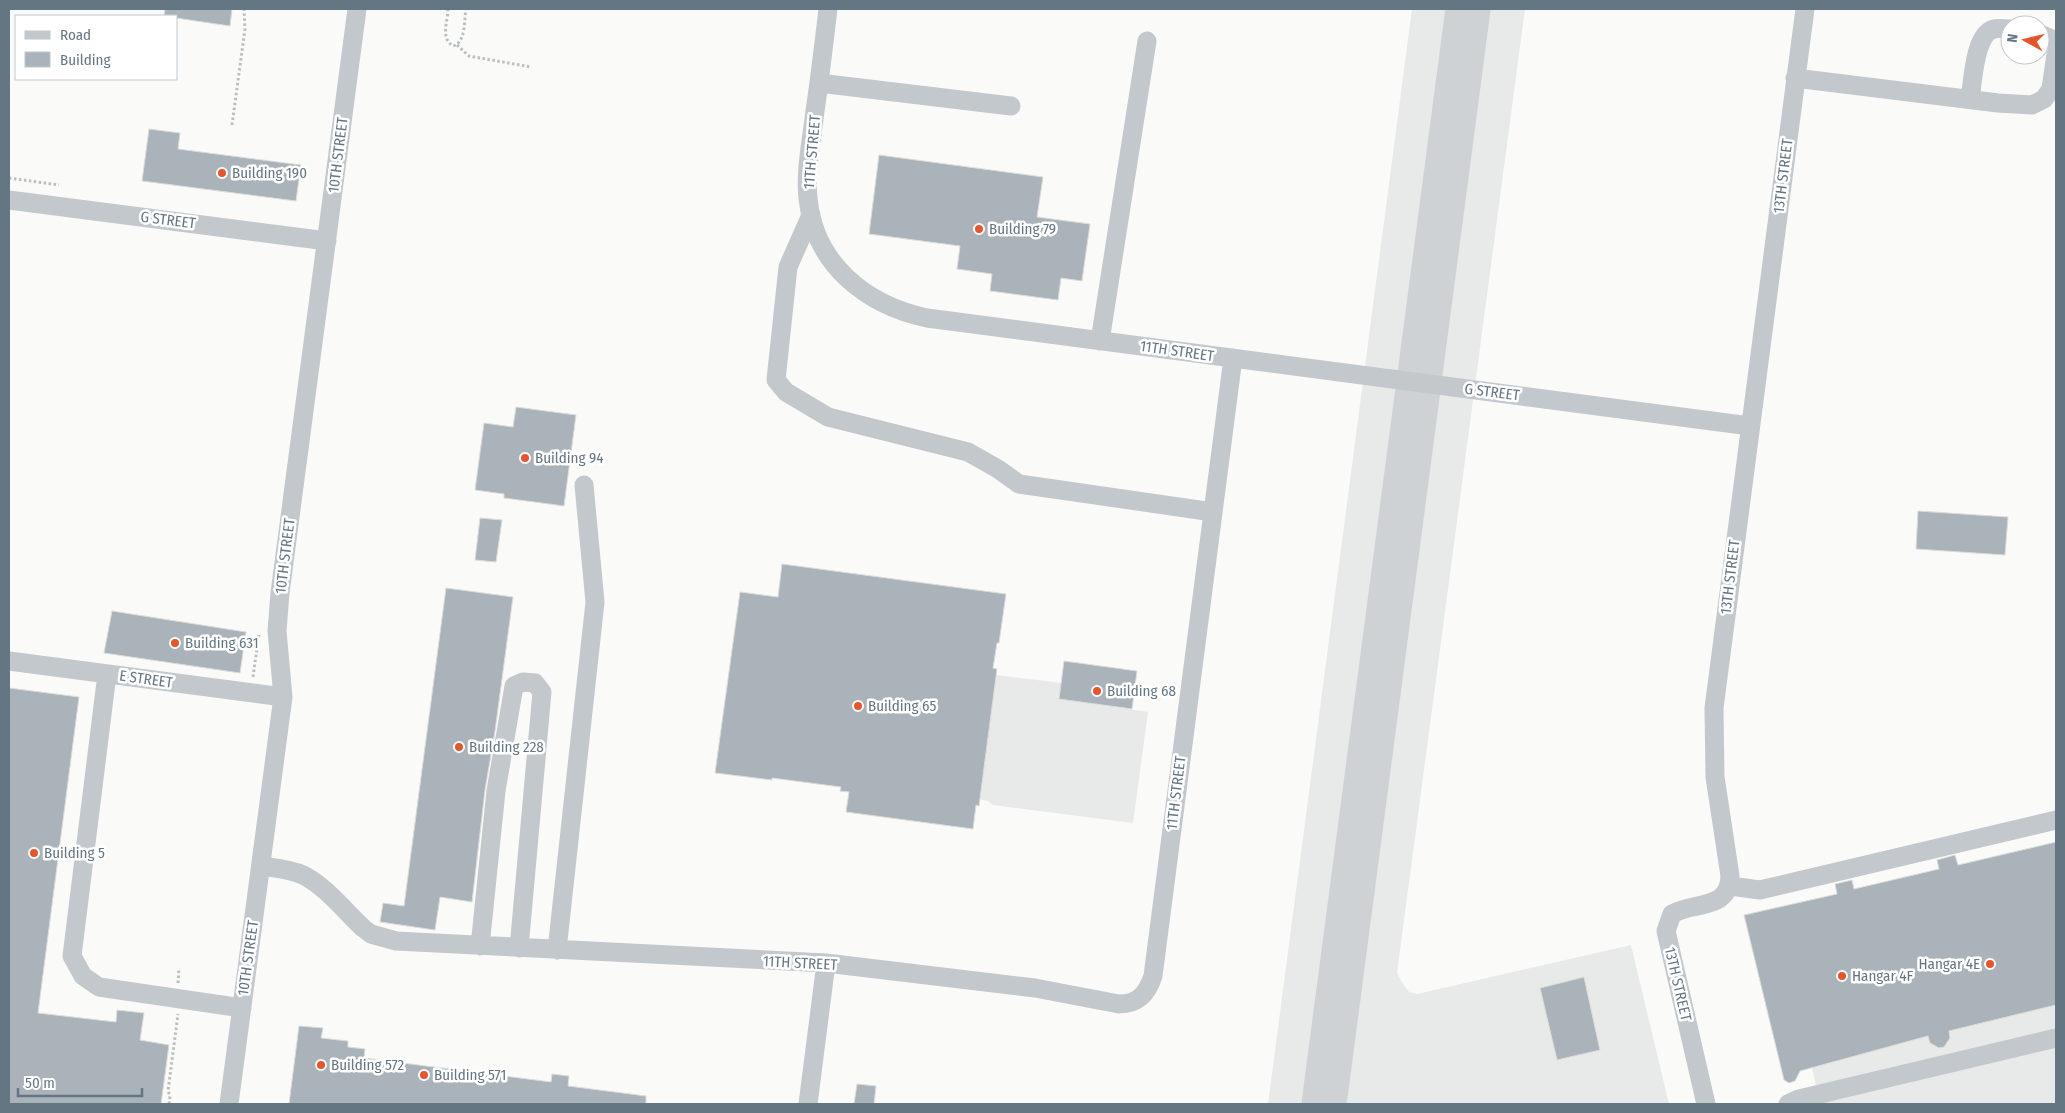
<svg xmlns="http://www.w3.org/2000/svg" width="2065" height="1113" viewBox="0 0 2065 1113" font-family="'Fira Sans Condensed',sans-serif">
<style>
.built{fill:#e8e9e9;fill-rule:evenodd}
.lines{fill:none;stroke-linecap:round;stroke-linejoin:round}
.taxiway{stroke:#ced2d4;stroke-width:45}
.building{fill:#aab3b9;stroke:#dcdcda}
.path{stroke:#bbbfc2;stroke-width:3;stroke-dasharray:2.5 2.5;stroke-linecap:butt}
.minor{stroke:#c3c8cc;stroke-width:19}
.poi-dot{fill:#e4572e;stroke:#fff;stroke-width:2}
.labels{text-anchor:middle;stroke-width:5;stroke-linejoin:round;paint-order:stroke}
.street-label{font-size:15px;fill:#657683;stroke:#fff}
.poi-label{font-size:15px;fill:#657683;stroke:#fff;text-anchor:start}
</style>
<rect width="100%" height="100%" fill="#fafaf8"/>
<path class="built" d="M1412,9H1525L1397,973L1403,984L1409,992L1417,994L1631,945L1669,1104H1268ZM1584,978L1600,1050L1557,1060L1540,988Z
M996,675L1062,683L1060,699L1148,712L1133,823L993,805L988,801L979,799Z
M2056,1005V1104H1820L1812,1068L1928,1036L1930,1042H1932L1933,1045L1939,1048L1942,1047L1948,1041L1949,1031Z"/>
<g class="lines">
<path class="taxiway" d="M1324,1104L1468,9"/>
</g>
<path class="building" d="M165,9H232L230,26L176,18V16H164Z
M149,129L180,133L178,149L301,165L296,201L142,181Z
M879,155L1043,177L1037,217L1090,224L1082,281L1061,278L1058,300L990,291L992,274L957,269L960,246L869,234Z
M516,407L576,415L564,506L504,498V494L475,490L484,423L513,427Z
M1918,511L2008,517L2005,555L1916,549Z
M480,518L502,520L496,562L475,560Z
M782,564L1006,594L999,643H997L993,668L997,669L979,806L976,805L973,829L846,812L849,792L840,791L841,787L772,778V780L715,773L740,592L778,597Z
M446,588L513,597L495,731L485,790L472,902L440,897L435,930L380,922L383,903L404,906Z
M112,611L246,632L240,673L104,653Z
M1064,661L1137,671L1132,709L1059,699Z
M9,688L79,697L38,1013L116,1022L117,1010L144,1013L140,1040L169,1045L161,1104H9Z
M2056,842V1005L1949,1031L1950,1038L1944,1047L1939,1048L1930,1043L1928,1036L1800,1071L1795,1081L1789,1083L1784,1080L1744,915L1837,894L1835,884L1852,880L1854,889L1939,869L1937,860L1955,855L1958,865Z
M1584,977L1600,1050L1557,1060L1540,988Z
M299,1026L323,1028L321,1038L348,1041V1047L365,1049L364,1058L551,1082L552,1074L569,1076L568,1086L646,1096V1104H289Z
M857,1084L876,1086L874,1104H854Z"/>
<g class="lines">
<path class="path" d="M448,9C448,21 440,38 453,46C466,43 464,20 466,9
M457,45L469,56L531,67
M232,125L245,29L244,9
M9,178L59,185
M253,677L259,634
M178,983L179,968
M169,1104L170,1096L168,1091L178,1014"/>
<path class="minor" d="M828,9C824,43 820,77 815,111C812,139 805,169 808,198C814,264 866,305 927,318L1750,426
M2040,34L2054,40L2056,45
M1795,78L1998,103L2032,105L2044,99L2051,89L2056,54
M819,83L1011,106
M1970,99C1973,82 1974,34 1994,29C1998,28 2005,29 2010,29
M9,200L327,241
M811,215L788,267L776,380L786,392L828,417L968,452L998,469L1019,484L1213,512
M1100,341L1147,41
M9,661L283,697
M107,674L72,956L83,976L99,987L242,1008
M261,866C275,868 290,869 303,875C324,885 346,912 363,928L371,934L396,941L826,963L1035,988L1119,1004C1138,1004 1147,994 1153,976L1233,358
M1730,886L1760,890L2056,820
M480,946L496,791L514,686L523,682L535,683L542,692L519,948
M557,950L595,602L584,485
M229,1104L283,697L277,631L280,593L357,9
M808,1104L826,963
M1706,1104L1666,931L1672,914C1694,901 1729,911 1730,876L1715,777L1714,708L1805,9
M1788,1104L1799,1099L2056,1038"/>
</g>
<g class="poi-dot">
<circle cx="222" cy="173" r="5"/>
<circle cx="979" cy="229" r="5"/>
<circle cx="525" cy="458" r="5"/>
<circle cx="175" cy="643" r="5"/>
<circle cx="1097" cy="691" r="5"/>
<circle cx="858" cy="706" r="5"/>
<circle cx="459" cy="747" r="5"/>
<circle cx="34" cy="853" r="5"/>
<circle cx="1990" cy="964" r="5"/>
<circle cx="1842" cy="976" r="5"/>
<circle cx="321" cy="1065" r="5"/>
<circle cx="424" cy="1075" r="5"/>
</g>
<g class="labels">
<g class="street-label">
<text transform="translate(812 152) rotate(-85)" y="5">11TH STREET</text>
<text transform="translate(338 155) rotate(-83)" y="5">10TH STREET</text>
<text transform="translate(1783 176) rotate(-83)" y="5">13TH STREET</text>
<text transform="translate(168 220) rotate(7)" y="5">G STREET</text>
<text transform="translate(1177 351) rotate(8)" y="5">11TH STREET</text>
<text transform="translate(1492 392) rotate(7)" y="5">G STREET</text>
<text transform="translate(285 556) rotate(-83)" y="5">10TH STREET</text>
<text transform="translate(1730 577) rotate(-83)" y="5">13TH STREET</text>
<text transform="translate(146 679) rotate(8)" y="5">E STREET</text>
<text transform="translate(1176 793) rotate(-83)" y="5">11TH STREET</text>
<text transform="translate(248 958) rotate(-82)" y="5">10TH STREET</text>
<text transform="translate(800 963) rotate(3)" y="5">11TH STREET</text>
<text transform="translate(1678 984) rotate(77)" y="5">13TH STREET</text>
</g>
<g class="poi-label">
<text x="232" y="178">Building 190</text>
<text x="989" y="234">Building 79</text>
<text x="535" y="463">Building 94</text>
<text x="185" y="648">Building 631</text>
<text x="1107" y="696">Building 68</text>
<text x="868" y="711">Building 65</text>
<text x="469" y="752">Building 228</text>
<text x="44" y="858">Building 5</text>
<text x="1980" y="969" text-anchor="end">Hangar 4E</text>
<text x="1852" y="981">Hangar 4F</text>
<text x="331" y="1070">Building 572</text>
<text x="434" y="1080">Building 571</text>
</g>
</g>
<rect width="2065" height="1113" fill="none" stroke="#657683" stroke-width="20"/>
<rect x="15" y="15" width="162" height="65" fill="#ffffff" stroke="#c1c8cd"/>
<rect x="25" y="31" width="25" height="8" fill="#c3c8cc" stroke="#c1c8cd"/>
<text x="60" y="40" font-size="15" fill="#657683">Road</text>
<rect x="25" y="52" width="25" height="15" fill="#aab3b9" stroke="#c1c8cd"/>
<text x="60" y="65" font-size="15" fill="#657683">Building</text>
<g transform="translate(2025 40) rotate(278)"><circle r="24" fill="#ffffff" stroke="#c1c8cd"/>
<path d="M0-4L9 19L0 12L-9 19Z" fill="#e4572e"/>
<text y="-8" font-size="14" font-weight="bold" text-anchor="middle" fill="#657683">N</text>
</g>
<path d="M18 1088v8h124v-8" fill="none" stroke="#657683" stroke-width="2.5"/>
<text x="25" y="1088" font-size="15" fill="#657683" stroke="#ffffff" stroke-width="4" paint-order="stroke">50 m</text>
</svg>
